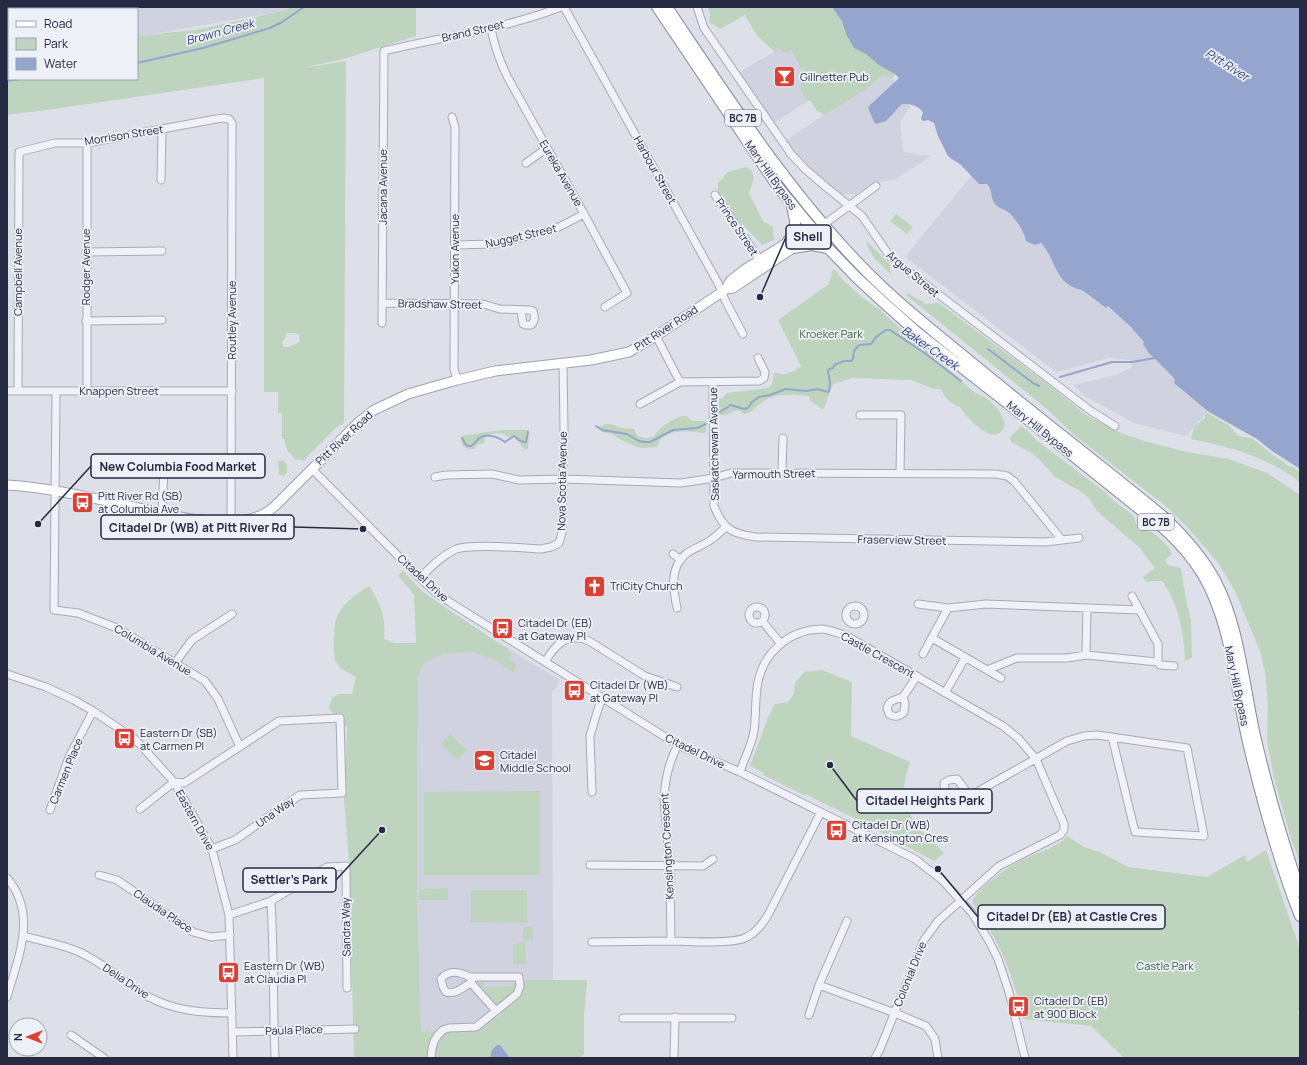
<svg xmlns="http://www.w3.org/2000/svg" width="1307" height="1065" viewBox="0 0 1307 1065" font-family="Manrope,sans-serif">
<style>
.built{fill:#d0d2df}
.green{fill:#bfd4be;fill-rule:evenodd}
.water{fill:#95a5cd}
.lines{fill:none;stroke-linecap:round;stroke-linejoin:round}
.stream{stroke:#95a5cd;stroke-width:2}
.minor-casing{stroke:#a7a9b7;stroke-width:9}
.major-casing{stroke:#9ca1b6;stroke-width:11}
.highway-casing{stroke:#8489a1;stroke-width:12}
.minor{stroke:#f1f2f7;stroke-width:7}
.major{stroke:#fff;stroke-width:9}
.highway{stroke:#fff;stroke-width:10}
.labels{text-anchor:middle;stroke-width:3.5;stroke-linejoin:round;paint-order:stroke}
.shield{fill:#eef0f7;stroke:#626578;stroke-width:1}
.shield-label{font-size:10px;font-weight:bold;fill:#262a42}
.street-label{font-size:11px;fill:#262a42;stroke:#eef0f7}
.poi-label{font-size:11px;fill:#262a42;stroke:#eef0f7;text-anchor:start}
.park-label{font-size:11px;fill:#325f33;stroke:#eef0f7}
.water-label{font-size:12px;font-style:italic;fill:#2c3e7a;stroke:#eef0f7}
.leader{fill:none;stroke:#262a42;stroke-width:1.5}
.callout-dot{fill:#262a42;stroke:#eef0f7;stroke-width:1.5}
.callout{fill:#eef0f7;stroke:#262a42;stroke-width:1.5}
.callout-label{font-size:12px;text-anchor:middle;font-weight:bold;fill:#262a42}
</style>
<rect width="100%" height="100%" fill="#dee0e9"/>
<path class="built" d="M7,7H288L283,11L137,37V9H9V44H7Z
M779,49L785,51L791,50L803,70L804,77L800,85V89L808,101L774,123L738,73Z
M884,75L893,78L910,107L900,122L903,152L931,156L896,179L871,184L856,194H840L801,160L786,140L824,115L856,96Z
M1007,132L1227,374L1205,415L1186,436L1134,423L1085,396L1073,385L1116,375L1132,367L1131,360L1109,358L1056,372L905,257Z
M418,593L560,680L557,688L552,691L553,980H525L519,996L503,1012L480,1029L421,1032L417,888Z"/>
<path class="green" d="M291,7H416V36L347,58L303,68L346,61L344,423L336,428L303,461L299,459L296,460L287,450L284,439H282V413H278V392H264V78L54,109L7,115V44H9V79H137V37L164,33L196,30L283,11ZM286,333H296L299,335L300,342L289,347H283L282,342L286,337Z
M708,7H864L895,74L893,78L884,75L856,96L824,115L817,111L810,100L808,101C804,96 798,90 801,83C803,79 804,78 804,74L791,50L787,53L779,49L775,52L757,36L745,15L720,29L709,22L710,15Z
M746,167C759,173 752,183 749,193L763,221L773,227L774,240L762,245L755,237L737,219L730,208L718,194V183L728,172Z
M896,214L913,227L907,234L890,221Z
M868,242L890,265V270L892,275L874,258L866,244Z
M832,270L836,271L843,280L863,298L879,309L901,329L933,356L938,364L944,366C954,374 962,382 972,390C976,394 981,395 986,398C996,405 1003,414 1005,425C1004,428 1002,431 1000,433C987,441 966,416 960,407C951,404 944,398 941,389H934L911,380L853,378L833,384L824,408L822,409L810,401L809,396C794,394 775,393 762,402C755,407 754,412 744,414L741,411L737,410C730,413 726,417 718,414V399L723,398L727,393L768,388C774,383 773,379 774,373L785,374L794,371L801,366L778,320L829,284V282L831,278Z
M908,293L926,304L939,303L1058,392L1086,415L1121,433L1144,441L1187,452L1229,459L1267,473L1300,495V863L1290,835L1274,778L1267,740L1268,705L1265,672L1260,651L1235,591L1219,564L1188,528L1167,507L1074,435L1047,409L906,295Z
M1206,412L1230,426L1238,436L1252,438L1273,455L1284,462L1288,466L1293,467L1300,472V482C1267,457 1231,447 1191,439L1194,427L1205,418Z
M682,416H687L691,421H706V431L705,433C689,432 675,428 661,438L657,447L644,448L637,447L619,439L612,434L602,432L598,428C609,420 613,426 623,428C627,429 630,428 634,429C636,438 645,439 653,437C660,427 670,420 682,416Z
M1021,426L1029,432L1036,440L1105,492L1114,501L1129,512L1134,517L1137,526L1142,530L1152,532L1163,541L1169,548L1172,554L1165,560L1168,565L1181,568L1186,600L1191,620L1192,658L1185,661C1184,634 1179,604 1162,581H1155L1146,582L1143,577L1155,568L1139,547L1097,511L1089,498L1082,492L1055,477L1038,458L1030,452L1011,442L1010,437Z
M505,430H529L528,448L525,450L514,437H508C502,431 494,434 486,435L484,443L477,445L474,449C464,450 461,446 461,436L486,432Z
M281,460L284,461L287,465V473L284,476L278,474L279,471L278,462Z
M403,571L423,592L507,649L511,656L509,660L516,665L514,673L494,659L472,652L443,654L424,663L418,676L417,888L421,1032H425V1030L430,1031L457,1030L497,1017L502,1013V1010L519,996L525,980H587L584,1017V1054L581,1058H354L349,863L344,798L347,728L329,709L332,698L338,694H352L356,677L340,668L335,661C333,650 333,628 337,617C340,607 360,590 370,586C381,607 386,615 384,639L394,643H416L414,595L398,575Z
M822,670L852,682L851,736L910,762C908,770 904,781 904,789C905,819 925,834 944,853L934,861L862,822L805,794L804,795L763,775L764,773L750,766L769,715L775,704L788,702L794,694L795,683L804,672Z
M450,734L467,750L457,760L441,744Z
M540,791V875H424V792Z
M1067,836L1084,847L1100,852L1128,867L1207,877L1245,855L1247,862L1266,850L1300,949V1012H1298L1300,1018V1058H1124L1091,1026L1023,1019C1013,973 1000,942 973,904V899C983,885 1008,866 1024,859C1038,852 1057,848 1067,836Z
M448,888V900H419V889Z
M471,890H527V923L471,922Z
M524,927H531L533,931V940H526L522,937Z
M525,943L526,964H513V944Z
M514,981L517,984L516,990L499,1004L493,1003L477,984L479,982H484V987L513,986Z"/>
<path class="water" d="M832,7H1300V469L1272,451L1257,439L1209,412L1174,383L1175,380L1173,377L1148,352L1143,344L1144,342L1131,327L1108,306L1106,308C1104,306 1085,292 1082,290C1074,288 1069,286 1063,280C1054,269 1051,253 1041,243L1035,245L1026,241C1025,233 1015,217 1008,212C1004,209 998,208 995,204C990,197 993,190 987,184H979L960,164L953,160L948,156L938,136L934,123L928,120L923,121L921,119L923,112C917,105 911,104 902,104L886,121L876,124L874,122L868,107L899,78L895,74L879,65L866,54L854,48L846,34L842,21Z
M497,1045H500L510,1058H490L492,1050Z"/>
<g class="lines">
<path class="stream" d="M137,63L203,48L270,28L282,22L304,7
M7,81L20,79
M988,349L1033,383L1039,386
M1060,377L1112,362H1132L1155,358
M720,412L731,405L744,409L748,408L752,402L759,397L770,395L786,389L806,391L817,389L828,392L829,391L830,383L828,371L829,369L833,368L834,365L844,361H851L853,359L854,351L859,345L871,344L876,337L886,330H890L926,354L961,381
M596,426L602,430L627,434L639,441L644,442H650L673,430L697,428L706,424
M462,438L466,445C475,449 474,440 481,437C490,433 498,437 505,442L514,436C518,439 521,443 526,442L528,432"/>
<defs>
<path id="minor" d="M564,7L718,283L725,300L743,334
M697,7L704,28L791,154L805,169L826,187L862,216L891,258L1091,411L1115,426
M491,28C494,45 500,62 508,78L584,214L627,293L605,307
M452,117L455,127L454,369L457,380
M526,163L547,148
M161,180L162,129
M715,195L760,260
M823,225L876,186
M455,245L495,244L555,229L584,214
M86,252L162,251
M382,303L483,304L500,309L530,310L533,311C535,316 535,322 531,325H526L523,324L521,310
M86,321L162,320
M382,323L384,51C443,37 504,29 561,7
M656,336L680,382
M713,382L714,506C723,529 732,534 756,537L1045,542L1079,538
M7,391H232
M18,391L19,152L55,143H87L216,119L224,118L229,119L232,123V132L231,522
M56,392L54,610L78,613L117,628L205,681L218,699L240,747
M87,392V143
M640,404L680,382L759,381L764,378L765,372L758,358
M860,415H901L900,474
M312,469L420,578L434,591L451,603L678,745L740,772L915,859L942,880L972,913L989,941L998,959L1009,992L1025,1058
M782,473L783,438
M435,477L446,475L492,474L519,480L563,479L681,483L714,478L731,473L996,474L1007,476L1014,481L1062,540
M162,513L164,469
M673,554L681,560
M420,578C430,568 440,557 454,550C469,543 521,548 541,549L551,547L559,543L562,533L564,429L563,364
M1132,596L1158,644V662
M918,604L948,608L986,604L1139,610
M846 615a9 9 0 1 1 18 0a9 9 0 1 1-18 0Z
M749 615a8 8 0 1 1 16 0a8 8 0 1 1-16 0Z
M677,608C673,589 669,567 687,553C695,548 704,545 712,539C717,536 721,531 726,527
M763,622L781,644
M932,638L1001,678
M923,654L948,608
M1086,655L1087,608
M545,662C555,645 568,631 589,641L645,676L677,687
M175,663L192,640L232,614
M987,670L1017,658H1067L1086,655L1158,662L1160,665L1174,666
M7,674L46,687L74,700L93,711L136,740L174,782L212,849L229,915L233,1058
M945,693L965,658
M903,697L905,703L904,712C899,717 895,718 889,714L887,708C890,699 896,700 903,697L917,676
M678,745C669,761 665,780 664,799L670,872L671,941C688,941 733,945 747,937C757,932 762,924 768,915L821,812
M740,772C744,759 752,745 754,731C756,717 755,703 757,688C761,655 787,630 821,629C828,629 837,633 845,635L1003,726L1018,738L1036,759L1064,824V830L1060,835L999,866L938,921L924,940L880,1049L875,1058
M592,792L590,736L598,709L602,698
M970,796L962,802L949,801L945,797L944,783L949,780L957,779L970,796L1067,741L1084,736L1097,735L1187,748L1204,836L1135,832L1112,737
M140,809L174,782L184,783L279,721L340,718L342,793L300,795L235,840L212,849
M50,810L69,757L93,711
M590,865L703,866L713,859
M99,875L117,880L193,932L211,937L230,935
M7,878C38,914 18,958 7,997
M271,901C274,953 273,1006 275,1058
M229,915L271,901L327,867L346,866L347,988
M24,936C41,941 60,944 77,951C103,962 124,983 149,997C175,1011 203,1013 232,1013
M592,942L671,941
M472,984H469C460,989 457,994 446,992L443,987L441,979C449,969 460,972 470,977L472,984L496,1011
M819,985L895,1013L926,1026L935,1039L938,1058
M809,1015L819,985L847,921
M623,1018H732
M233,1032L355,1029
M71,1035L104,1058
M431,1058L432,1049L434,1041L438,1035L443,1030L449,1028L476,1027L517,994L520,986L519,977H470
M674,1058L675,1017"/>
<path id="major" d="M726,289L730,281L744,270L812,227
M7,485C55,488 101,500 148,510C178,517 208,524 239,521C252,520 265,515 275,506L359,422L374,410L408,394L457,380L495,371L591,360L629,352L656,336L722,292L726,289L733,288L793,248L823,225"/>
<path id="highway" d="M657,7L778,187L828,248L856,277L883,302L919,334L1011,406L1162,527C1178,541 1192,557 1203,575C1232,625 1235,687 1248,742C1262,801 1278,860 1300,916
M667,7C729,99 789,193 867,272C896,301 928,327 960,353C1027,409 1097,462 1165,518C1185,537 1203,557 1216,582C1240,628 1244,689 1256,740C1268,791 1283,842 1300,892
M788,241C798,228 796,223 792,207
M793,248L812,245L828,248"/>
</defs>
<use href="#minor" class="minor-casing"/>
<use href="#major" class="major-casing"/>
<use href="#highway" class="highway-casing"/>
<use href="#minor" class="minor"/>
<use href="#major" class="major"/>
<use href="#highway" class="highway"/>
</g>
<defs>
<symbol id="bar-square" viewBox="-11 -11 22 22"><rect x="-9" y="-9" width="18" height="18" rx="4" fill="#db4036" stroke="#eef0f7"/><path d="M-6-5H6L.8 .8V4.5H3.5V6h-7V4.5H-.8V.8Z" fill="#fff"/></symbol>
<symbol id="bus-square" viewBox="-11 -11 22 22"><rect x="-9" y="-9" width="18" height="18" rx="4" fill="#db4036" stroke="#eef0f7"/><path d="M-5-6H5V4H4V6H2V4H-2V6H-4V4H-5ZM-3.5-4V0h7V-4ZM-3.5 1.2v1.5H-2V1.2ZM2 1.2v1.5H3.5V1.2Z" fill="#fff"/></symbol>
<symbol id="church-square" viewBox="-11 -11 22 22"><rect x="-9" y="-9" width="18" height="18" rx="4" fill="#db4036" stroke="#eef0f7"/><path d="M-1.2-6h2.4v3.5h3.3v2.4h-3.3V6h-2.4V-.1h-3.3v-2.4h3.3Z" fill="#fff"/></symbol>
<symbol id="school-square" viewBox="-11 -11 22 22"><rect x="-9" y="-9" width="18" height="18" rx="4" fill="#db4036" stroke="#eef0f7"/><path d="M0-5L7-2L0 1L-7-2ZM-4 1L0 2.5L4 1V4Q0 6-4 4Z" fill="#fff"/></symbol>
</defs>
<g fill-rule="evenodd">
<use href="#bar-square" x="772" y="64" width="25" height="25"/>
<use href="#bus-square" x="70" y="490" width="25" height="25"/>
<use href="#church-square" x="582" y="574" width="25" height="25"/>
<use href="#bus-square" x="490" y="616" width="25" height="25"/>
<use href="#bus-square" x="562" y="678" width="25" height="25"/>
<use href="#bus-square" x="112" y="726" width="25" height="25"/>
<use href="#school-square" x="472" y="748" width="25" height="25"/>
<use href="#bus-square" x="824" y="818" width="25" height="25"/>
<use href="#bus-square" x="216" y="960" width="25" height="25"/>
<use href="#bus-square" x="1006" y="994" width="25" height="25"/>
</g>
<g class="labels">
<g class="shield">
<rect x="725" y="110" width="36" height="16" rx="3"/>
<rect x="1138" y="514" width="36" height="16" rx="3"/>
</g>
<g class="shield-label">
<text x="743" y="122">BC 7B</text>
<text x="1156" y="526">BC 7B</text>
</g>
<g class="street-label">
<text transform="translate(473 31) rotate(-13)" y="4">Brand Street</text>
<text transform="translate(124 135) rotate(-9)" y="4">Morrison Street</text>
<text transform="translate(655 170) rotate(61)" y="4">Harbour Street</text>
<text transform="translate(561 173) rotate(60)" y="4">Eureka Avenue</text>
<text transform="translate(771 175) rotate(55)" y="4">Mary Hill Bypass</text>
<text transform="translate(383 187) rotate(-90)" y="4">Jacana Avenue</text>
<text transform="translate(737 227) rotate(56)" y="4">Prince Street</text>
<text transform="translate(521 236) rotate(-13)" y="4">Nugget Street</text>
<text transform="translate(455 249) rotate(-90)" y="4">Yukon Avenue</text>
<text transform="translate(86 267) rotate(-90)" y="4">Rodger Avenue</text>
<text transform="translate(18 272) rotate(-90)" y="4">Campbell Avenue</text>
<text transform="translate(913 274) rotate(40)" y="4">Argue Street</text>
<text transform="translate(440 304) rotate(1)" y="4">Bradshaw Street</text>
<text transform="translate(232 320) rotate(-90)" y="4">Routley Avenue</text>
<text transform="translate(666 328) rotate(-33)" y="4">Pitt River Road</text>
<text x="119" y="395">Knappen Street</text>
<text transform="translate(1040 429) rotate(39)" y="4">Mary Hill Bypass</text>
<text transform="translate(344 438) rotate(-43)" y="4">Pitt River Road</text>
<text transform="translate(714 444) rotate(-91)" y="4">Saskatchewan Avenue</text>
<text transform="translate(774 474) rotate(-1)" y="4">Yarmouth Street</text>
<text transform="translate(562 481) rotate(-89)" y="4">Nova Scotia Avenue</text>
<text transform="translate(902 540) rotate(1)" y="4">Fraserview Street</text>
<text transform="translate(423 578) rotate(42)" y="4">Citadel Drive</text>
<text transform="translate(153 650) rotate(31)" y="4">Columbia Avenue</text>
<text transform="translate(878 655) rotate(29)" y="4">Castle Crescent</text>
<text transform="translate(1237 686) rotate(78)" y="4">Mary Hill Bypass</text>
<text transform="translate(695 751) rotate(26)" y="4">Citadel Drive</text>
<text transform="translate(66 771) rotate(-68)" y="4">Carmen Place</text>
<text transform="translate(275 812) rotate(-35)" y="4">Una Way</text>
<text transform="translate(195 820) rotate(61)" y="4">Eastern Drive</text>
<text transform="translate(667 846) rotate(-93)" y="4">Kensington Crescent</text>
<text transform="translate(163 911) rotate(34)" y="4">Claudia Place</text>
<text transform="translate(346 927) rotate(-91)" y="4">Sandra Way</text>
<text transform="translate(910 974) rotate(-68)" y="4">Colonial Drive</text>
<text transform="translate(126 981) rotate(34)" y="4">Delia Drive</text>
<text transform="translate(294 1030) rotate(-2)" y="4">Paula Place</text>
</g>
<g class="poi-label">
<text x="800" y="81">Gillnetter Pub</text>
<text x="98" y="500">Pitt River Rd (SB)<tspan x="98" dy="13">at Columbia Ave</tspan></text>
<text x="610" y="590">TriCity Church</text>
<text x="518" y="627">Citadel Dr (EB)<tspan x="518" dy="13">at Gateway Pl</tspan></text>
<text x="590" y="689">Citadel Dr (WB)<tspan x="590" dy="13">at Gateway Pl</tspan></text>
<text x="140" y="737">Eastern Dr (SB)<tspan x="140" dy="13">at Carmen Pl</tspan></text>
<text x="500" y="759">Citadel<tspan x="500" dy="13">Middle School</tspan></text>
<text x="852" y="829">Citadel Dr (WB)<tspan x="852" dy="13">at Kensington Cres</tspan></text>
<text x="244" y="970">Eastern Dr (WB)<tspan x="244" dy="13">at Claudia Pl</tspan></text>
<text x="1034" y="1005">Citadel Dr (EB)<tspan x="1034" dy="13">at 900 Block</tspan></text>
</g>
<g class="park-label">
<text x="831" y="338">Kroeker Park</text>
<text x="1165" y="970">Castle Park</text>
</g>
<g class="water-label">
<text transform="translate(220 32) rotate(-15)" y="4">Brown Creek</text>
<text transform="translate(1227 65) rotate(32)" y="4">Pitt River</text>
<text transform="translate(930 348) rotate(35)" y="4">Baker Creek</text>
</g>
</g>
<path class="leader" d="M760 297L786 237M38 524L91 466M363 529L294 527M830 765L857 801M382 830L336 880M938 869L978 917"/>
<g class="callout-dot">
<circle cx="760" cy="297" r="4"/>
<circle cx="38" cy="524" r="4"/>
<circle cx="363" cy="529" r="4"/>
<circle cx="830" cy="765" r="4"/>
<circle cx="382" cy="830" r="4"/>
<circle cx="938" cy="869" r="4"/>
</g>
<g class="callout">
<rect x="786" y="225" width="45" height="24" rx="4"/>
<rect x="91" y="454" width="174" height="24" rx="4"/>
<rect x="101" y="515" width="193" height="24" rx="4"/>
<rect x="857" y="789" width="135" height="24" rx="4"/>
<rect x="243" y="868" width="93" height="24" rx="4"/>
<rect x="978" y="905" width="187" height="24" rx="4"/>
</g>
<g class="callout-label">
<text x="808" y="241">Shell</text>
<text x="178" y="471">New Columbia Food Market</text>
<text x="198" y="532">Citadel Dr (WB) at Pitt River Rd</text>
<text x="925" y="805">Citadel Heights Park</text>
<text x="289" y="884">Settler's Park</text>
<text x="1072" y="921">Citadel Dr (EB) at Castle Cres</text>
</g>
<rect width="1307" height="1065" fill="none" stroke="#262a42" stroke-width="16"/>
<rect x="8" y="8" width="130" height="72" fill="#eef0f7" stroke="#9ea1af"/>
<rect x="16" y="21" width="20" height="6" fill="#ffffff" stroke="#9ea1af"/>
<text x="44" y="28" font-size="12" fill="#262a42">Road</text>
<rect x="16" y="38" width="20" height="12" fill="#bfd4be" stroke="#9ea1af"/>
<text x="44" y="48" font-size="12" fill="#262a42">Park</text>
<rect x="16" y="58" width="20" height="12" fill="#95a5cd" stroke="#9ea1af"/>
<text x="44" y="68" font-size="12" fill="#262a42">Water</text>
<g transform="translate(28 1037) rotate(270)"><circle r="19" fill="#eef0f7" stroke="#9ea1af"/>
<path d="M0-3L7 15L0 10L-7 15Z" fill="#db4036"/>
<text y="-6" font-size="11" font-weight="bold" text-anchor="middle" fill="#262a42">N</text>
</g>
</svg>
